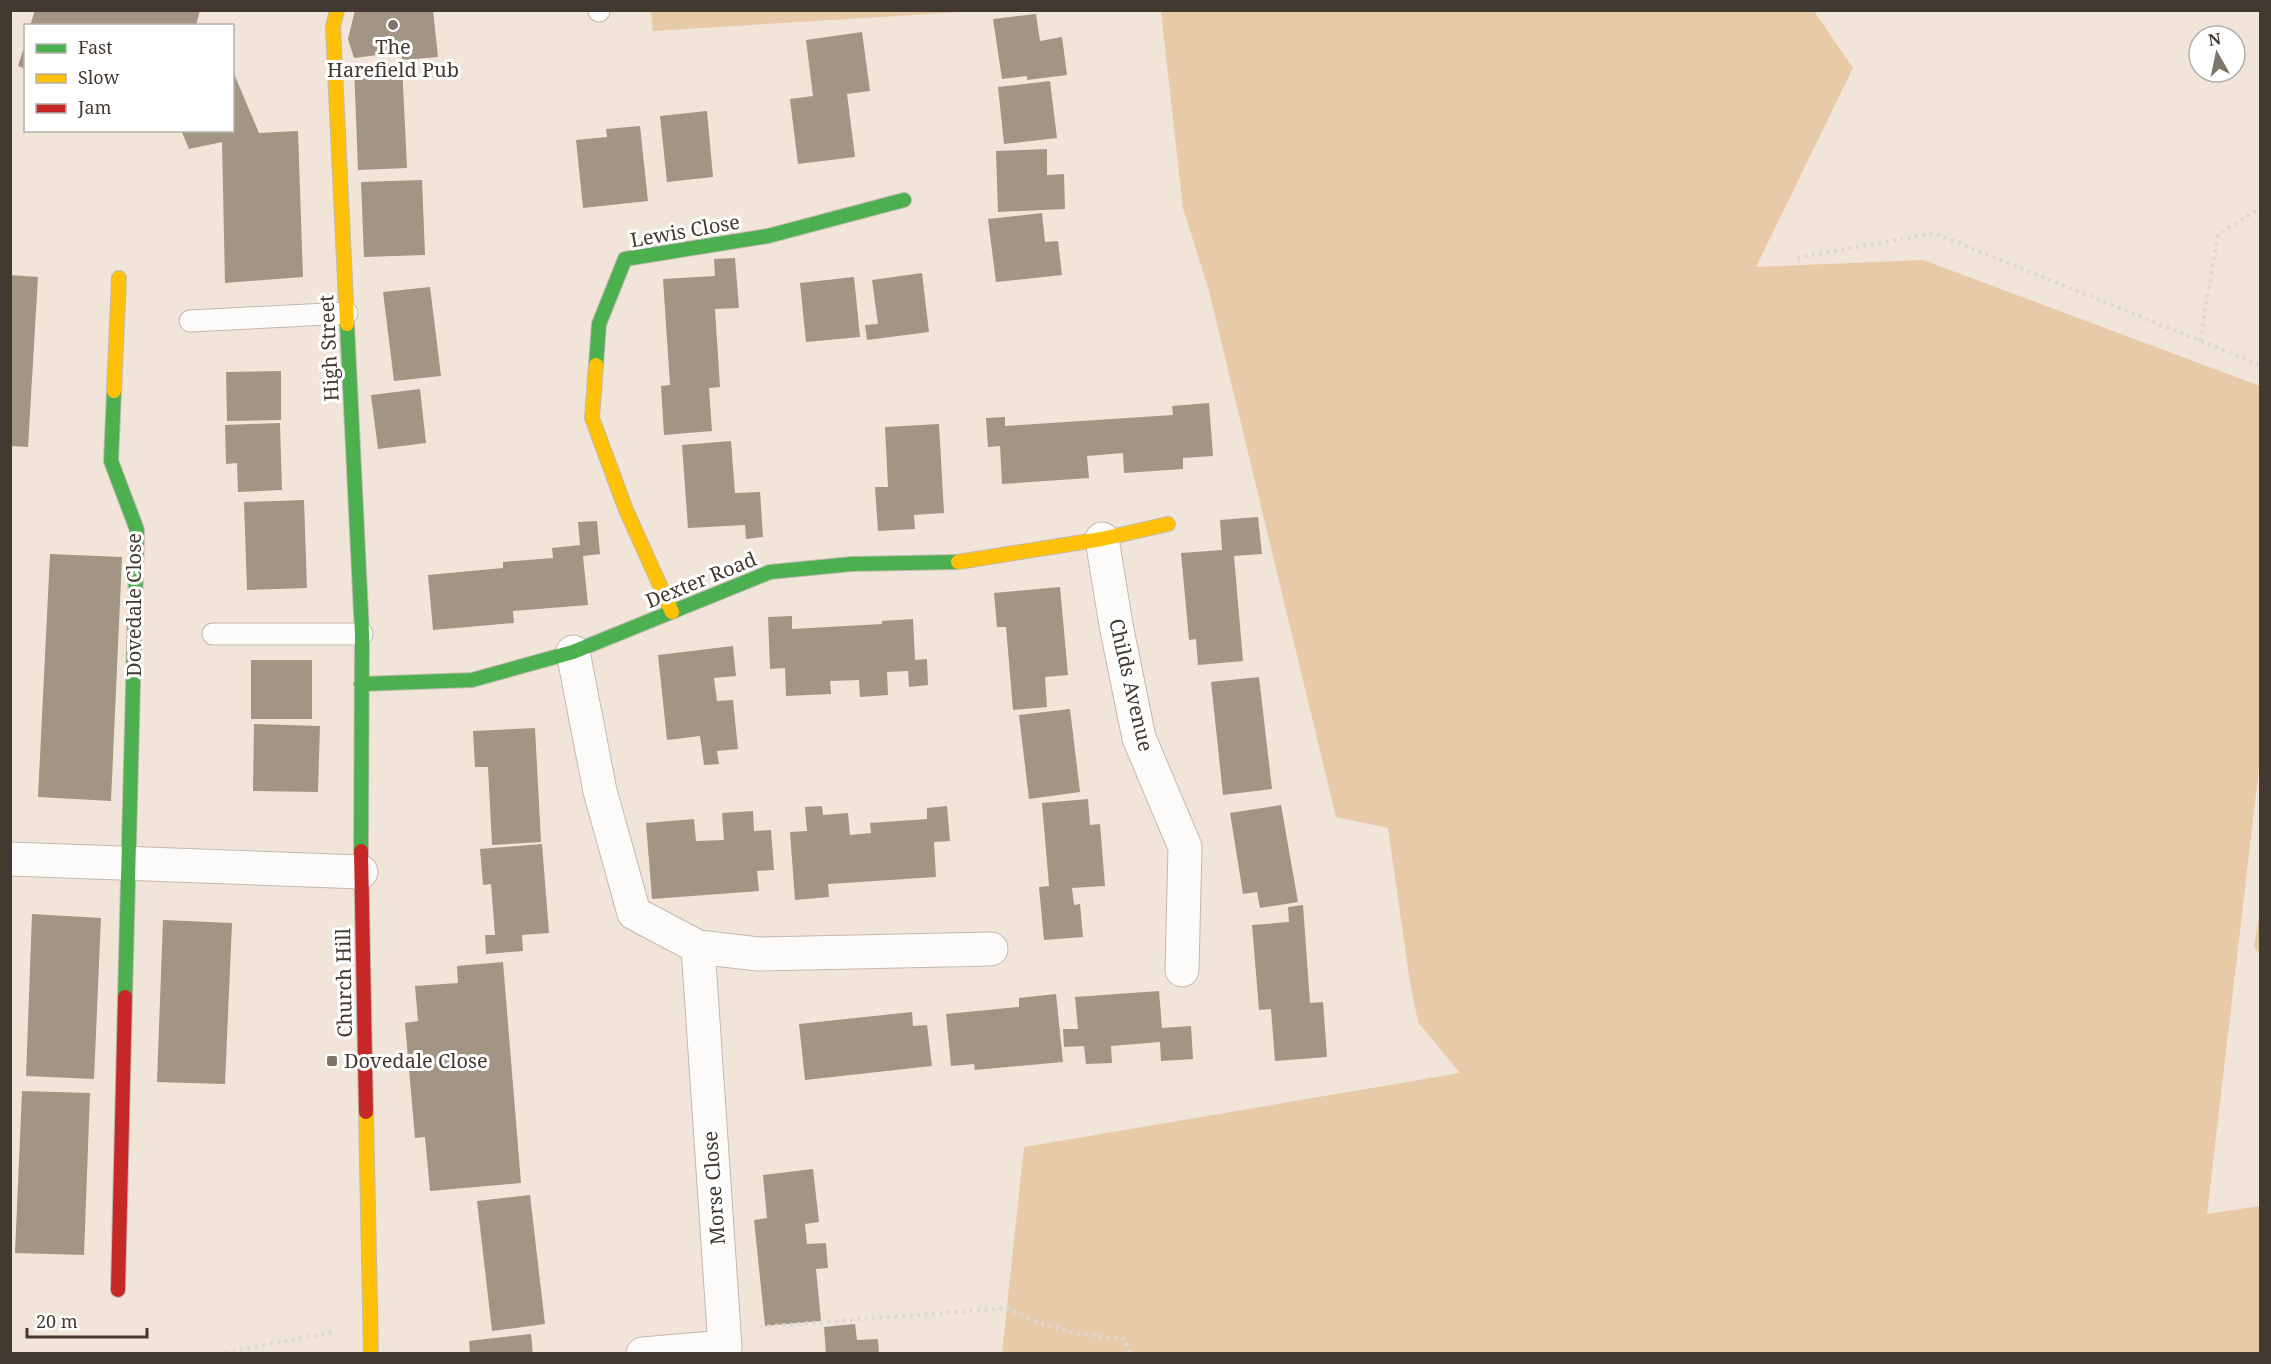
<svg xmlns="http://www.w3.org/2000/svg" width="2271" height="1364" viewBox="0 0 2271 1364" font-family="'Noto Serif',serif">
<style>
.green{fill:#e7caa8}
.building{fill:#a39583}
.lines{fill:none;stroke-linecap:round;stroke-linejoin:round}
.lane-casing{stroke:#c2b9af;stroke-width:23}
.street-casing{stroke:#c2b9af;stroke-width:35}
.fast-casing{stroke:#c2b9af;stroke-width:16}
.slow-casing{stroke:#c2b9af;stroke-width:16}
.jam-casing{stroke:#c2b9af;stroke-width:16}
.path{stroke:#dcd8d4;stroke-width:4;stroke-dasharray:3 4.5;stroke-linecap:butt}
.lane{stroke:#fdfbf9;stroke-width:21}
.street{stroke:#fdfbf9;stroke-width:33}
.fast{stroke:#4caf50;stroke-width:14}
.slow{stroke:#ffc107;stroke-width:14}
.jam{stroke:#c62828;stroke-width:14}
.poi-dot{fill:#7f756b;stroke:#fff;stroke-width:2}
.labels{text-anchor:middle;stroke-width:6;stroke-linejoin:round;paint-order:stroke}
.poi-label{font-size:20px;fill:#423930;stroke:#fff}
.street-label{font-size:20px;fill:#423930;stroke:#fff}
</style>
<rect width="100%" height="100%" fill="#f0e5d8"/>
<path class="green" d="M651,11V10L979,11L653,31Z
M1161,11H1814L1853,68L1756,267L1923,260L2260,386V760L2207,1214L2260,1206V1353H1002L1024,1147L1460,1073L1418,1022L1410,982L1388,828L1336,817L1209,291L1183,208Z
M2260,908V955L2254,947Z"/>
<path class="building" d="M35,10H200L196,26H30Z
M355,10H433L438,57L402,60L401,52L354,58L348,39Z
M1036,14L1040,41L1062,37L1067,75L1027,80V76L1002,79L993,19Z
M862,32L870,91L847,94L855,157L798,164L790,99L813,96L806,40Z
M25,44H26V69L18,66Z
M402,64L407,168L358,170L354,66Z
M232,69L259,133L298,131L303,277L225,283L222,142L189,149L181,130H232Z
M1050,81L1057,138L1004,144L998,87Z
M707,111L713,177L667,182L660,116Z
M640,126L648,201L583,208L576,140L607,137L606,129Z
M1047,149V175L1064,174L1065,209L998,212L996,151Z
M422,180L425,255L364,257L361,182Z
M1042,213L1045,242L1058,241L1062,275L996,282L988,219Z
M735,258L739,308L715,309L720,387L709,388L712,431L664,435L661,386L670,385L663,279L715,276L714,259Z
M922,273L929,332L867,340L865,325L878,324L872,280Z
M10,275L38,277L28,447L10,446Z
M854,277L860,337L806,342L800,283Z
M430,287L441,376L394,381L383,292Z
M281,371V420L227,421L226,372Z
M420,389L426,443L378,449L371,395Z
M1209,403L1213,456L1183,458V469L1124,473L1123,453L1087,456L1089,478L1002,484L1000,446L988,447L986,418L1005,417V426L1173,415L1172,406Z
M280,423L282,490L238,492L237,463L226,464L225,425Z
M939,424L944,513L914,515L915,529L878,531L875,487H888L885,427Z
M731,441L735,493L760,492L763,537L746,539L745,525L688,528L682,445Z
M304,500L307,588L247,590L244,502Z
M1258,517L1262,554L1234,556L1243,661L1198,665L1196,639L1189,640L1181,553L1222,550L1220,520Z
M597,521L600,554L583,556L588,605L513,611L514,623L433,630L428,575L503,568V562L553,558L552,548L580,545L578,522Z
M50,554L122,557L111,801L38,797Z
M1060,587L1068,675L1045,677L1047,707L1013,710L1006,627H997L994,593Z
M792,616V629L882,624V621L913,619L915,660L927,659L928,685L909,687L908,671L887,672L888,695L860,697L859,680L830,681L831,694L786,696L785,668L770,669L768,617Z
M733,646L736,676L714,678L717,701L733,700L738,749L717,751L719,764L704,765L700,736L667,740L658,655Z
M251,660H312V719H251Z
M1259,677L1272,789L1223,795L1211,682Z
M1070,709L1080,792L1029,799L1019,715Z
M254,724L320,726L318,792L253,791Z
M535,728L541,842L492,845L488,767H475L473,731Z
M1088,799L1090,825L1100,824L1105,886L1072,888L1074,905L1080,904L1083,937L1044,940L1039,887L1049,886L1042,803Z
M1281,805L1298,902L1260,908L1257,892L1243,894L1230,813Z
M822,806L823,815L848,813L850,835L871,833L870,823L927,819V808L947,806L950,841L934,842L936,877L828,884L829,897L795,900L790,832L807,831L805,807Z
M753,811L754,831L771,830L774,870L757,871L759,891L652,899L646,823L694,819L696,841L724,840L722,813Z
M542,844L549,933L522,935L523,951L486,954L485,935H495L491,884L483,885L480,849Z
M1303,905L1310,1003L1323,1002L1327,1057L1275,1061L1271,1009L1259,1010L1252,925L1289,922L1288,907Z
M32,914L101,918L94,1079L26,1076Z
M163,920L232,923L225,1084L157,1082Z
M503,962L521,1183L430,1191L425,1137L415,1138L405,1023L418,1021L415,986L458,983L457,966Z
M1159,991L1162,1028L1191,1026L1193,1059L1161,1061L1160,1042L1111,1046L1112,1063L1086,1064L1084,1046L1064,1047L1063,1029H1078L1075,997Z
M1056,994L1063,1062L975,1070L974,1064L951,1066L946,1014L1019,1007V998Z
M912,1012L913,1026L927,1025L932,1066L805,1080L799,1024Z
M22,1091L90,1093L84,1255L15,1253Z
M813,1169L819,1222L805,1224L807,1244L826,1243L828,1268L816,1269L821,1321L765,1326L754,1220L767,1218L763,1175Z
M530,1195L545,1324L492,1331L477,1201Z
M855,1324L857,1340L878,1339L879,1354H826L824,1327Z
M531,1334L533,1354H470L469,1341Z"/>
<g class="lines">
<defs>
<path id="lane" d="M599,11V10
M190,321L347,313
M213,634H362"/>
<path id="street" d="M1102,539L1116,625L1139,738L1185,847L1182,970
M573,652L600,791L634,913L698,947L758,954L991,949
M10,859L361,872
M643,1354L725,1347L698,947"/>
<path id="fast" d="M347,324L362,634L361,851
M596,365L599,324L625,259L768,236L904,200
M114,391L111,461L137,530L125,997
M361,684L472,680L573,652L770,572L852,564L958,562"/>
<path id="slow" d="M337,10L333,27L347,324
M596,365L592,418L626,510L672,612
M114,391L119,278
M958,562L1102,539L1168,524
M366,1112L371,1354"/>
<path id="jam" d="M361,851L366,1112
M118,1290L125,997"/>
</defs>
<use href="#lane" class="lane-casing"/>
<use href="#street" class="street-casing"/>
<use href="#fast" class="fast-casing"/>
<use href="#slow" class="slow-casing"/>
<use href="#jam" class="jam-casing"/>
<path class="path" d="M1797,258L1934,233L2260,365
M2200,341L2218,234L2260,208
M760,1327L1007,1308L1035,1321L1074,1333L1125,1339L1130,1354
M218,1354L334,1332"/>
<use href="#lane" class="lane"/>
<use href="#street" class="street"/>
<use href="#fast" class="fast"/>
<use href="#slow" class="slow"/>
<use href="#jam" class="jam"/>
</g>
<g class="poi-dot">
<circle cx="393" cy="25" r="6"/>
<rect x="326" y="1055" width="12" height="12" rx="3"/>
</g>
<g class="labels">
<g class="poi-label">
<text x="393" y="54">The<tspan x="393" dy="23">Harefield Pub</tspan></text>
<text x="344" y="1068" text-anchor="start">Dovedale Close</text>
</g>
<g class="street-label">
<text transform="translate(685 231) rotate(-10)" y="7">Lewis Close</text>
<text transform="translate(329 348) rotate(-93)" y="7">High Street</text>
<text transform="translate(701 580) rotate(-22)" y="7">Dexter Road</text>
<text transform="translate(134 605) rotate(-90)" y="7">Dovedale Close</text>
<text transform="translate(1131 685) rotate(77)" y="7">Childs Avenue</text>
<text transform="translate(344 983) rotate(-91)" y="7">Church Hill</text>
<text transform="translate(714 1188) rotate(-94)" y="7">Morse Close</text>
</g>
</g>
<rect width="2271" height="1364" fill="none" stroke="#423930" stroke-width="24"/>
<rect x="24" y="24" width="210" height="108" fill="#ffffff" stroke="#b3b0ac" stroke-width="1.5"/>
<rect x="36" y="44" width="30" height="9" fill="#4caf50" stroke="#b3b0ac" stroke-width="1.5"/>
<text x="78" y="54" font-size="18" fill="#423930">Fast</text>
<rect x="36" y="74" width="30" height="9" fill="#ffc107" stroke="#b3b0ac" stroke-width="1.5"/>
<text x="78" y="84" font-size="18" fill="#423930">Slow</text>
<rect x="36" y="104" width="30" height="9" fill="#c62828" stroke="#b3b0ac" stroke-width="1.5"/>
<text x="78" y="114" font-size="18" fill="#423930">Jam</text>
<g transform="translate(2217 54) rotate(351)"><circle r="28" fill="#ffffff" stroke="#b3b0ac" stroke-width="1.5"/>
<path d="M0-4.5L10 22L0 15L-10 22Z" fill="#7f756b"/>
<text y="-9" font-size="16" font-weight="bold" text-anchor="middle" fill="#423930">N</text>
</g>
<path d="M27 1328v9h120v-9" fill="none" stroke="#423930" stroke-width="3"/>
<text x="36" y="1328" font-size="18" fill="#423930" stroke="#ffffff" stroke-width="4.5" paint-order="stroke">20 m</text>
</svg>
